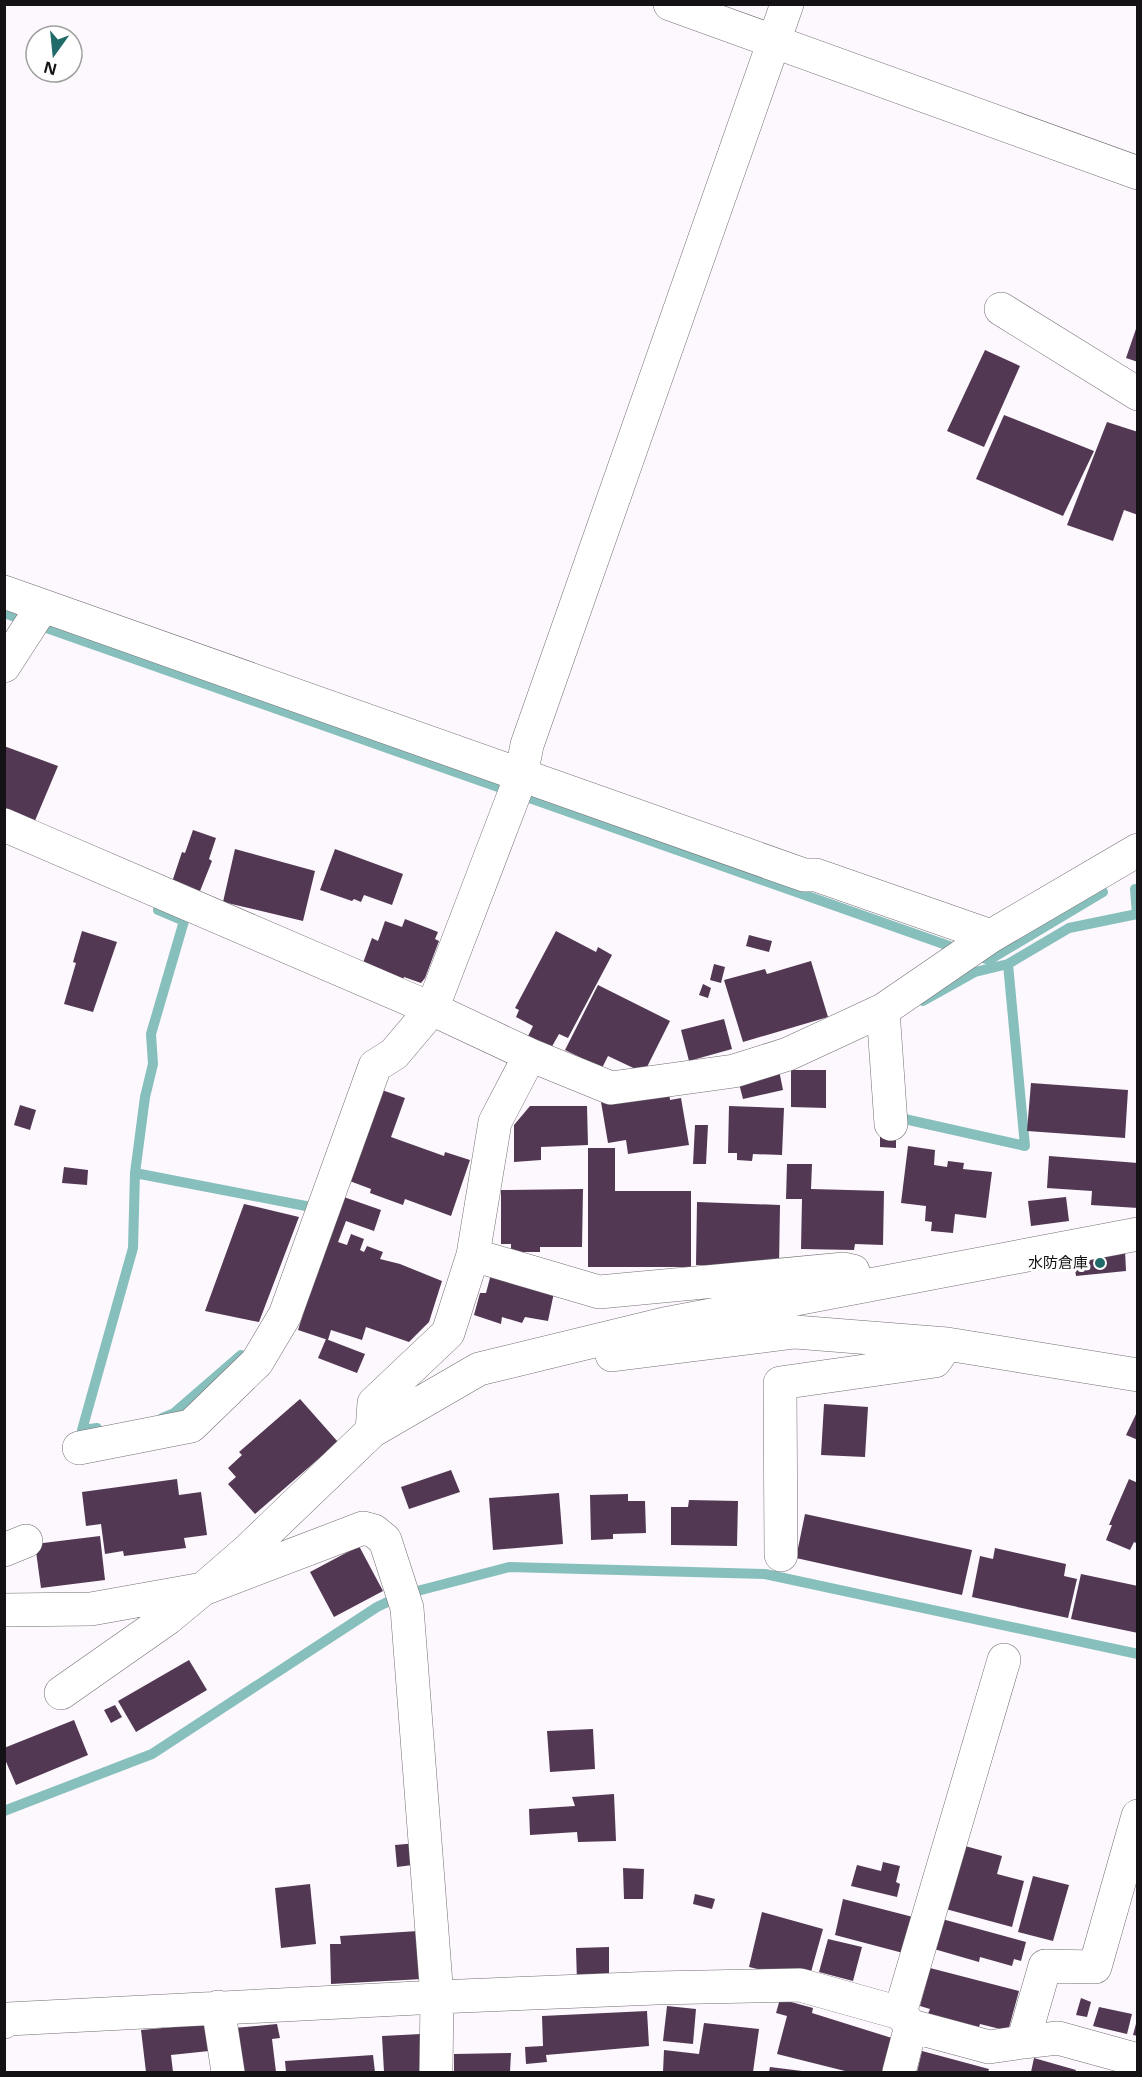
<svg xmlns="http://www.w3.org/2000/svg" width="1142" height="2077" viewBox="0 0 1142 2077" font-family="'Open Sans','Noto Sans JP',sans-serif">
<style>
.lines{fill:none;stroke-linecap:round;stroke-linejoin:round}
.stream{stroke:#87bfbc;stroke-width:10}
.building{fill:#533854}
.minor-casing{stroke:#736e73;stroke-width:34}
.minor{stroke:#fff;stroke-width:33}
.poi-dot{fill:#206b69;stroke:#fff;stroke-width:2}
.labels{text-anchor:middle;stroke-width:6;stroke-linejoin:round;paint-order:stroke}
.poi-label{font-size:15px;fill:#141214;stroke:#fff;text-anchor:end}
</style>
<rect width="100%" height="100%" fill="#fcf8fd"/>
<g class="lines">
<path class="stream" d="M4,613L989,960L1103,892
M923,1001L975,972L1008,964L1069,928L1137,914L1135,889
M900,1118L1025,1146L1008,964
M135,1173L311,1207
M162,1418L174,1413L241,1355
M97,1428L82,1430L133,1248L135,1173L145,1097L153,1064L151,1034L184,921L158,910
M4,1811L152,1754L377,1607L402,1595L509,1567L765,1574L1138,1654"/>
</g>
<path class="building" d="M1137,326H1138V362L1126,358Z
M985,350L1020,366L984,447L947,431Z
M1004,415L1094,451L1063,516L976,479Z
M1107,422L1138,432V515L1124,510L1113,541L1067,525Z
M4,746L58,766L34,823L4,809Z
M193,830L216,838L209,859L212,861L200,891L172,882L182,852L185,853Z
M235,849L315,871L303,921L223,902Z
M335,849L403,874L392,905L364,895L361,902L354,899L352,901L320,890Z
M405,919L438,932L435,939L439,941L425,978L421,983L404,977L402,981L363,963L372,938L378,941L385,921L402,927Z
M82,931L117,942L93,1012L64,1004L76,963L73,962Z
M556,931L596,952L598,947L612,955L568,1038L559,1034L550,1050L527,1038L533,1026L516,1017L519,1010L515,1008Z
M749,935L772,941L769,952L746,946Z
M811,961L828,1017L743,1042L724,980L765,969L767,974Z
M714,964L725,967L721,983L710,980Z
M703,984L711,988L708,998L699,995Z
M598,985L670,1021L644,1073L608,1056L602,1068L565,1050Z
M724,1019L732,1049L689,1061L681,1030Z
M779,1070L783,1090L743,1099L738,1080Z
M791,1070H826V1108L791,1107Z
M1031,1083L1128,1090L1125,1138L1027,1131Z
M379,1089L405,1098L391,1137L444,1156L445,1152L470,1160L451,1216L405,1199L403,1205L370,1193L371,1189L347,1180Z
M669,1091L670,1100L681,1098L689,1145L628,1154L626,1140L608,1143L601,1102Z
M20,1105L36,1110L30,1130L14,1125Z
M530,1106H587L588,1145L541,1147V1160L514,1162V1125Z
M729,1106L784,1108L782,1155L753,1154L752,1161L737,1160V1153H728Z
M695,1125H708L706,1164H693Z
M880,1132H896V1148L880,1147Z
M908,1146L935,1150L934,1165L947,1167L948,1161L964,1163L963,1169L992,1172L986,1218L955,1214L953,1233L931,1231L932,1222L925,1221L926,1206L901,1203Z
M588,1148H615V1191H691V1267H588Z
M1049,1156L1138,1163V1208L1091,1205L1092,1191L1047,1188Z
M787,1164H812L811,1189L884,1191L883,1245L855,1244L854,1250L801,1249L802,1199H786Z
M64,1167L88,1170L87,1185L62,1183Z
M583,1189L582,1247H540V1252H511V1244H501V1190Z
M341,1196L381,1210L374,1231L346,1221L338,1242L347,1245L351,1234L364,1239L360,1250L364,1252L367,1246L383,1252L380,1259L400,1264L442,1281L429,1322L409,1342L366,1327L362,1340L331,1330L328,1340L298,1330Z
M1066,1197L1069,1221L1031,1226L1028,1201Z
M697,1202L780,1205L779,1267L696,1265Z
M244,1204L299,1217L259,1322L205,1311Z
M1125,1250L1126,1271L1076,1276L1073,1255Z
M491,1274L556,1283L548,1321L525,1317L522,1323L502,1317L501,1324L474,1315L480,1293H486Z
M326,1339L365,1354L357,1373L318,1358Z
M300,1399L338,1442L255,1514L228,1484L236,1477L228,1468L242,1455L239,1452Z
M824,1404L868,1407L865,1457L821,1455Z
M1138,1410V1440L1126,1435Z
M451,1470L460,1492L409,1509L401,1487Z
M177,1479L179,1495L201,1492L207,1535L184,1538L186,1548L124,1556L123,1551L105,1554L101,1524L86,1526L82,1492Z
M1129,1479L1138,1483V1544L1134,1542L1130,1550L1106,1540L1112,1525H1109Z
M559,1493L563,1544L493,1550L489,1498Z
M628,1494V1501H645L646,1533L613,1534V1539L591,1540L590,1495Z
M689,1500L738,1501L737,1546L671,1545V1507H688Z
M805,1514L972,1550L962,1595L796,1558Z
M100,1536L105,1580L41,1588L35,1544Z
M359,1546L383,1591L334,1617L310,1572Z
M995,1548L1066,1564L1064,1576L1077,1579L1068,1618L972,1597L980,1556L993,1559Z
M1081,1574L1138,1586V1633L1071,1619Z
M189,1660L207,1690L136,1732L118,1701Z
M115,1705L122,1717L111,1723L104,1710Z
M74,1720L88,1755L16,1785L4,1757V1748Z
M593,1729L595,1769L550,1772L547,1731Z
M614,1794L616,1841L578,1842L577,1832L530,1835L529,1809L575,1806L572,1797Z
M417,1843L420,1864L397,1867L395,1845Z
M965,1846L1002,1856L997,1874L1024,1881L1012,1927L942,1908Z
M883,1862L900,1866L896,1882L900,1884L897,1897L851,1886L857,1865L881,1871Z
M623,1868L644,1869L643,1899H624Z
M1033,1876L1069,1885L1053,1941L1018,1932Z
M310,1884L316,1944L281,1948L275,1888Z
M695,1894L715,1899L712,1909L693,1904Z
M843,1899L913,1917L903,1953L835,1935Z
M762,1912L823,1929L811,1972L774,1973L749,1967Z
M942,1919L1026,1942L1021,1961L1014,1959L1012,1966L980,1957L979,1962L934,1949Z
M418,1931L422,1979L331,1984L330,1944H341L340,1936Z
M828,1939L862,1947L853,1981L819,1972Z
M609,1947V1981L577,1983L576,1948Z
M930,1968L1019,1991L1008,2031L980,2024L978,2030L927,2016L930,2009L920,2006Z
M1081,1998L1091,2002L1087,2017L1076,2015Z
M780,1999L813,2008L812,2013L895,2039L886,2072H849L777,2054L787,2016L776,2013Z
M667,2006L696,2009L693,2044L663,2041Z
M1099,2007L1132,2014L1127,2034L1093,2026Z
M647,2011L649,2046L546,2055L547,2062L526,2064L525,2047L543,2046L542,2016Z
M1137,2020H1138V2036L1133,2035Z
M704,2023L759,2029L753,2072H663L664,2050L699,2054Z
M206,2024L209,2051L171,2055L173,2072H146L141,2030Z
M277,2024L280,2038L272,2039L276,2072H240L234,2028Z
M421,2034L423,2072H384L382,2036Z
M922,2051L989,2069L988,2072H917Z
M511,2053L510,2072H454V2054Z
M373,2055L375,2072H286L285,2061Z
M1034,2058L1076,2070L1075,2072H1031Z
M770,2067L802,2071V2072H769Z"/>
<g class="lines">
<defs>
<path id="minor" d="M670,4L1138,173
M1001,309L1138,394
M4,592L804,875H816L991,936L1138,850
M4,666L42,607
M4,825L432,1009L530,1055L611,1088L734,1071L788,1054L883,1010L991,936
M883,1010L891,1124
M473,1255L599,1292L844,1269L853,1271
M612,1355L795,1332L947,1344L1138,1375
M372,1431L374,1403L448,1333L473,1255L495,1122L530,1055
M79,1448L191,1426L257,1362L285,1315L375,1066L394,1054L432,1009L515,792L521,776L527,745L787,4
M4,1550L26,1541
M781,1555L780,1383L935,1361L947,1344
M4,1610L91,1609L203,1589L248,1550L372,1431L479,1369L664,1324L1138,1234
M61,1693L168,1618L203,1589L363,1528L374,1531L385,1540L407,1608L437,1997L436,2072
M218,2007L228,2072
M900,2013L1004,1660
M4,2022L8,2019L437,1997L656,1988L800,1985L900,2013L911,2026L989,2047L1023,2042L1045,1966L1095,1967L1138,1816
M1023,2042L1058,2038L1138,2060
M899,2072L911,2026"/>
</defs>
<use href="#minor" class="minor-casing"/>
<use href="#minor" class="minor"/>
</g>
<circle class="poi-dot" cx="1100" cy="1263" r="6"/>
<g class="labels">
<g class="poi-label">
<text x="1088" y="1268">水防倉庫</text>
</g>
</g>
<rect width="1142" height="2077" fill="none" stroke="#141214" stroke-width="12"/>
<g transform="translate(54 54) rotate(195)"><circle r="28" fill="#ffffff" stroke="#a1a0a1" stroke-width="1.5"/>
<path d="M0-4.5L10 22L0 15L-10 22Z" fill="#206b69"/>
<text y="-9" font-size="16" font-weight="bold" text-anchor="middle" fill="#141214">N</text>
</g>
</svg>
